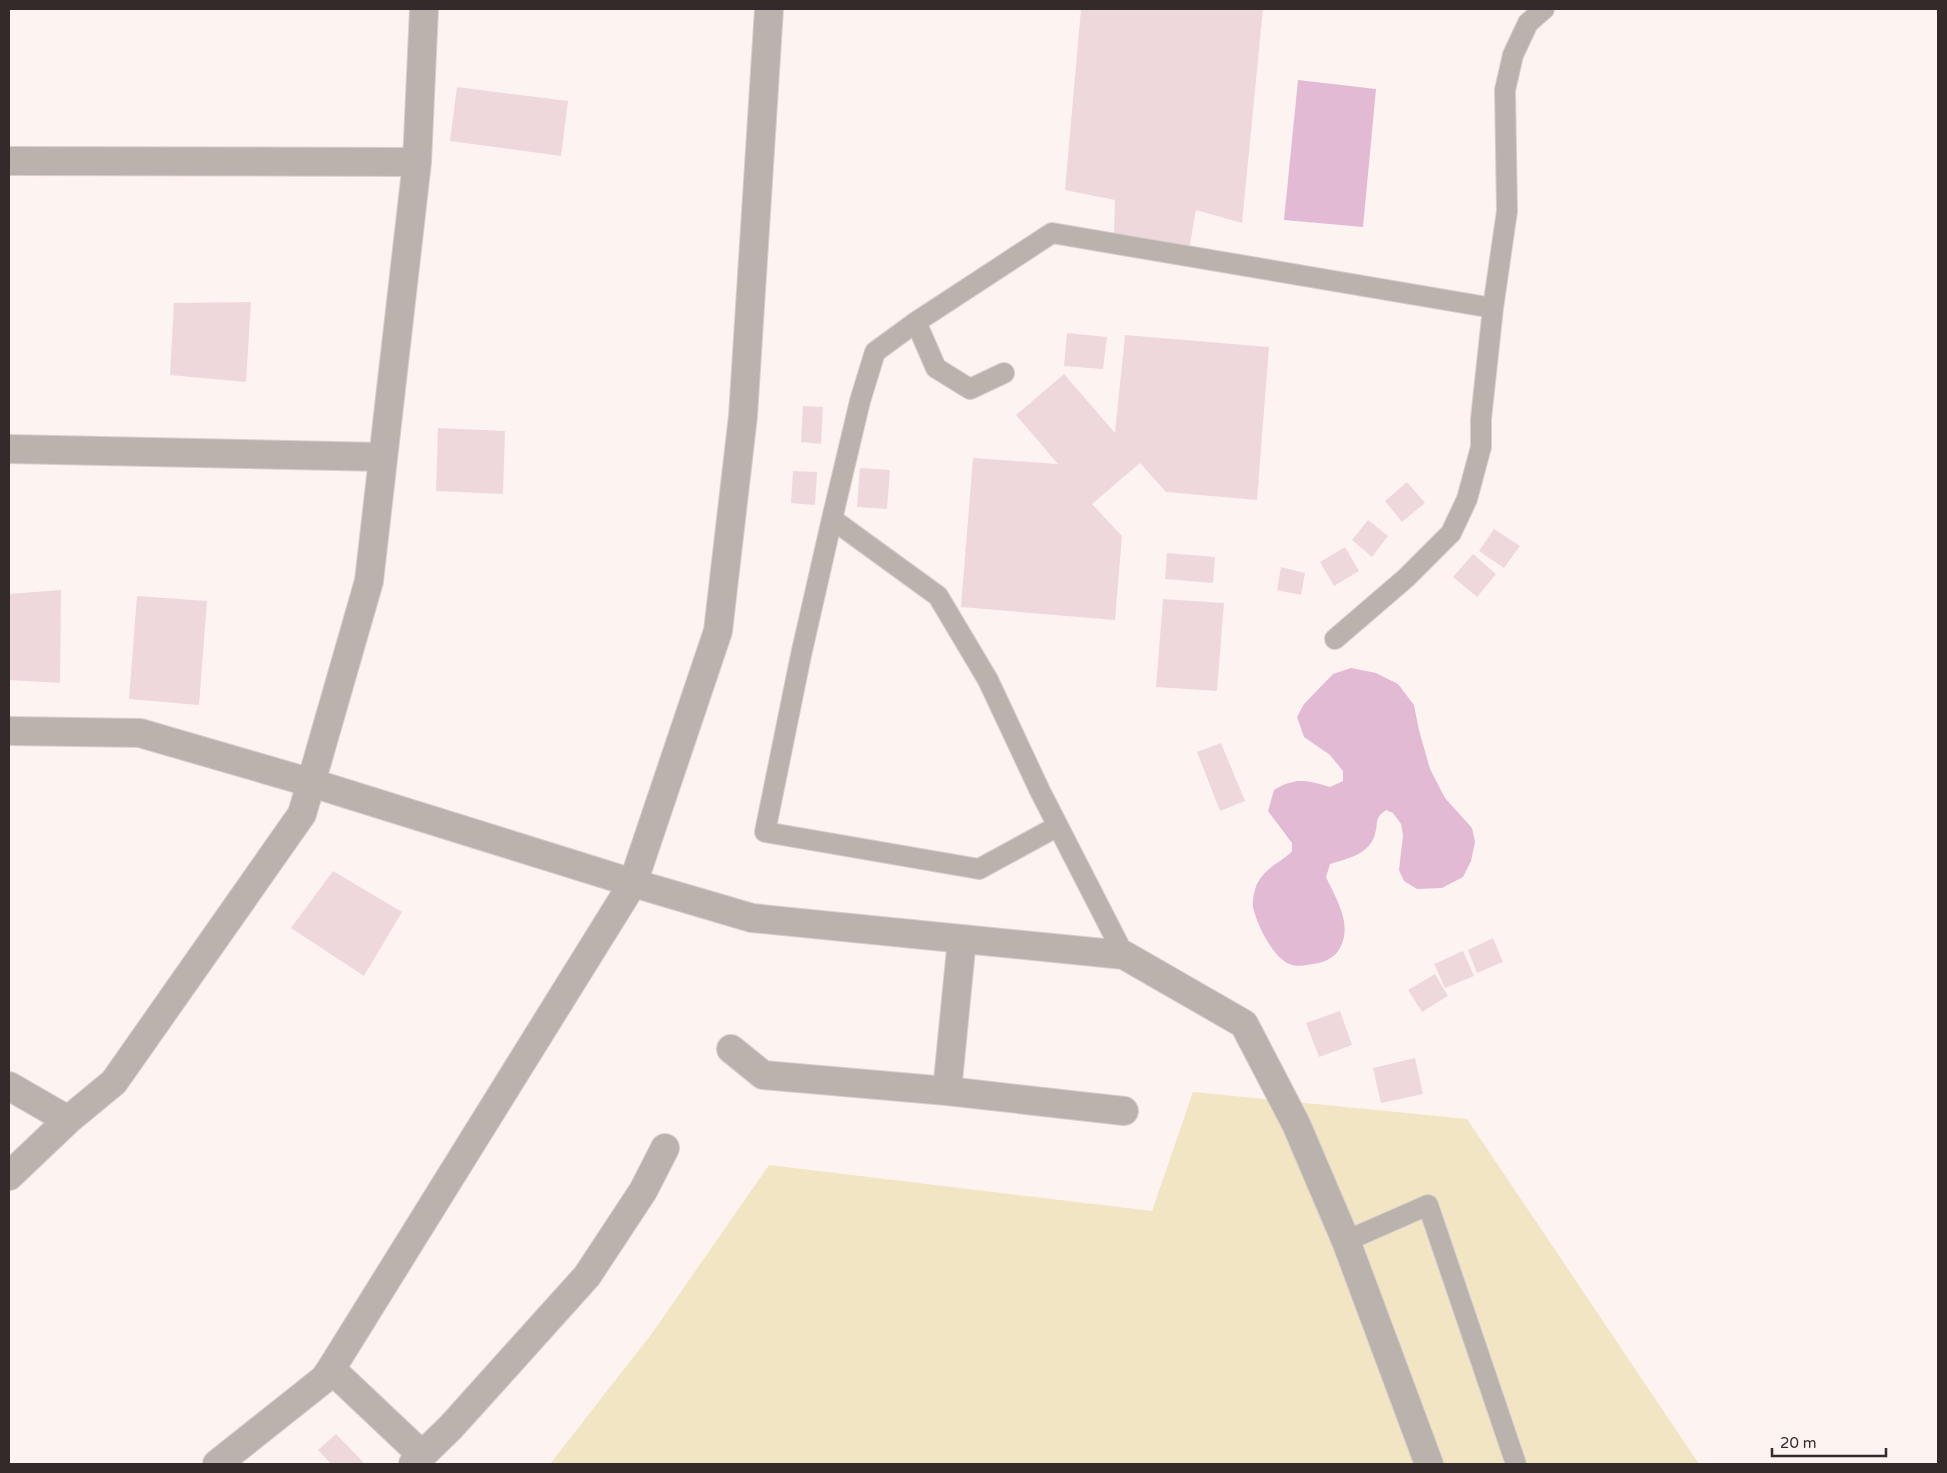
<svg xmlns="http://www.w3.org/2000/svg" width="1947" height="1473" viewBox="0 0 1947 1473" font-family="'Varela Round',sans-serif">
<style>
.green{fill:#f2e5c3}
.water{fill:#e3bad4}
.building{fill:#efd8db}
.lines{fill:none;stroke-linecap:round;stroke-linejoin:round}
.lane-casing{stroke:#d9cfcd;stroke-width:22}
.street-casing{stroke:#d9cfcd;stroke-width:30}
.lane{stroke:#bab3ad;stroke-width:20}
.street{stroke:#bab3ad;stroke-width:28}
</style>
<rect width="100%" height="100%" fill="#fdf3f1"/>
<path class="green" d="M1193,1092L1467,1119L1699,1464H550L653,1332L769,1165L1152,1211Z"/>
<path class="water" d="M1298,80L1376,89L1363,227L1284,220Z
M1351,668L1376,673L1398,684L1414,705L1419,730L1430,769L1445,798L1472,828L1475,842L1471,861L1463,877L1442,888L1417,889L1404,881L1399,870L1403,835L1401,824L1393,813L1386,810C1373,819 1379,823 1375,834C1370,854 1347,859 1330,864L1326,877C1336,899 1353,924 1340,948C1336,956 1327,961 1319,963C1311,964 1297,968 1289,964C1272,956 1257,925 1253,907C1252,901 1255,887 1258,882C1267,866 1281,863 1292,851V843L1268,811L1274,790C1295,777 1307,780 1330,787L1343,781V771L1330,755L1304,737L1297,717L1304,704L1333,674Z"/>
<path class="building" d="M1081,9H1263L1242,223L1196,210L1188,255L1114,235L1115,200L1065,190Z
M457,87L568,101L561,156L450,141Z
M251,302L246,382L170,375L174,303Z
M1067,333L1107,337L1103,369L1064,366Z
M1125,335L1269,347L1257,500L1166,492L1140,463L1092,504L1122,536L1115,620L961,607L973,458L1058,464L1016,415L1064,374L1115,433Z
M803,406L823,407L821,444L801,442Z
M438,428L505,431L503,494L436,491Z
M860,468L890,470L887,509L857,507Z
M793,471L817,472L815,505L791,503Z
M1407,482L1425,503L1402,522L1385,501Z
M1368,520L1388,536L1372,557L1352,540Z
M1494,529L1520,546L1504,568L1479,551Z
M1345,547L1359,571L1334,586L1320,562Z
M1167,553L1215,557L1213,583L1165,579Z
M1473,554L1496,574L1477,597L1453,577Z
M1281,567L1305,573L1301,595L1277,590Z
M61,590L60,683L9,680V594Z
M137,596L207,601L199,705L129,699Z
M1163,599L1224,603L1217,691L1156,687Z
M1221,743L1245,801L1220,811L1197,752Z
M333,871L402,912L364,976L291,928Z
M1493,938L1503,962L1477,973L1468,950Z
M1463,951L1474,976L1445,988L1434,964Z
M1435,974L1448,996L1422,1012L1408,990Z
M1340,1011L1352,1045L1319,1057L1306,1023Z
M1415,1058L1423,1094L1381,1103L1373,1068Z
M336,1434L365,1464H331L318,1450Z"/>
<g class="lines">
<defs>
<path id="lane" d="M916,322L936,368L970,389L1004,373
M832,519L801,655L765,832L979,869L1058,826
M1335,639L1406,578L1451,533L1467,499L1481,447V419L1493,308L1507,211L1505,90L1513,55L1528,23L1544,9
M1124,955L1040,791L988,680L938,596L832,519L860,401L875,352L916,322L1052,233L1493,308
M1346,1241L1428,1205L1516,1464"/>
<path id="street" d="M9,161L417,162
M9,449L382,457
M9,731L140,733L312,783L633,883L752,918L1124,955L1244,1024L1296,1124L1346,1241L1429,1464
M731,1049L763,1075L947,1091L1124,1111
M9,1086L68,1120
M947,1091L962,939
M9,1176L68,1120L114,1082L302,814L369,581L417,162L424,9
M331,1369L422,1455
M217,1464L324,1379L331,1369L633,883L718,631L743,416L769,9
M413,1464L451,1427L587,1276L643,1191L665,1148"/>
</defs>
<use href="#lane" class="lane-casing"/>
<use href="#street" class="street-casing"/>
<use href="#lane" class="lane"/>
<use href="#street" class="street"/>
</g>
<rect width="1947" height="1473" fill="none" stroke="#332b29" stroke-width="20"/>
<path d="M1772 1448v8h114v-8" fill="none" stroke="#332b29" stroke-width="2.5"/>
<text x="1780" y="1448" font-size="15" fill="#332b29" stroke="#fdf3f1" stroke-width="4" paint-order="stroke">20 m</text>
</svg>
